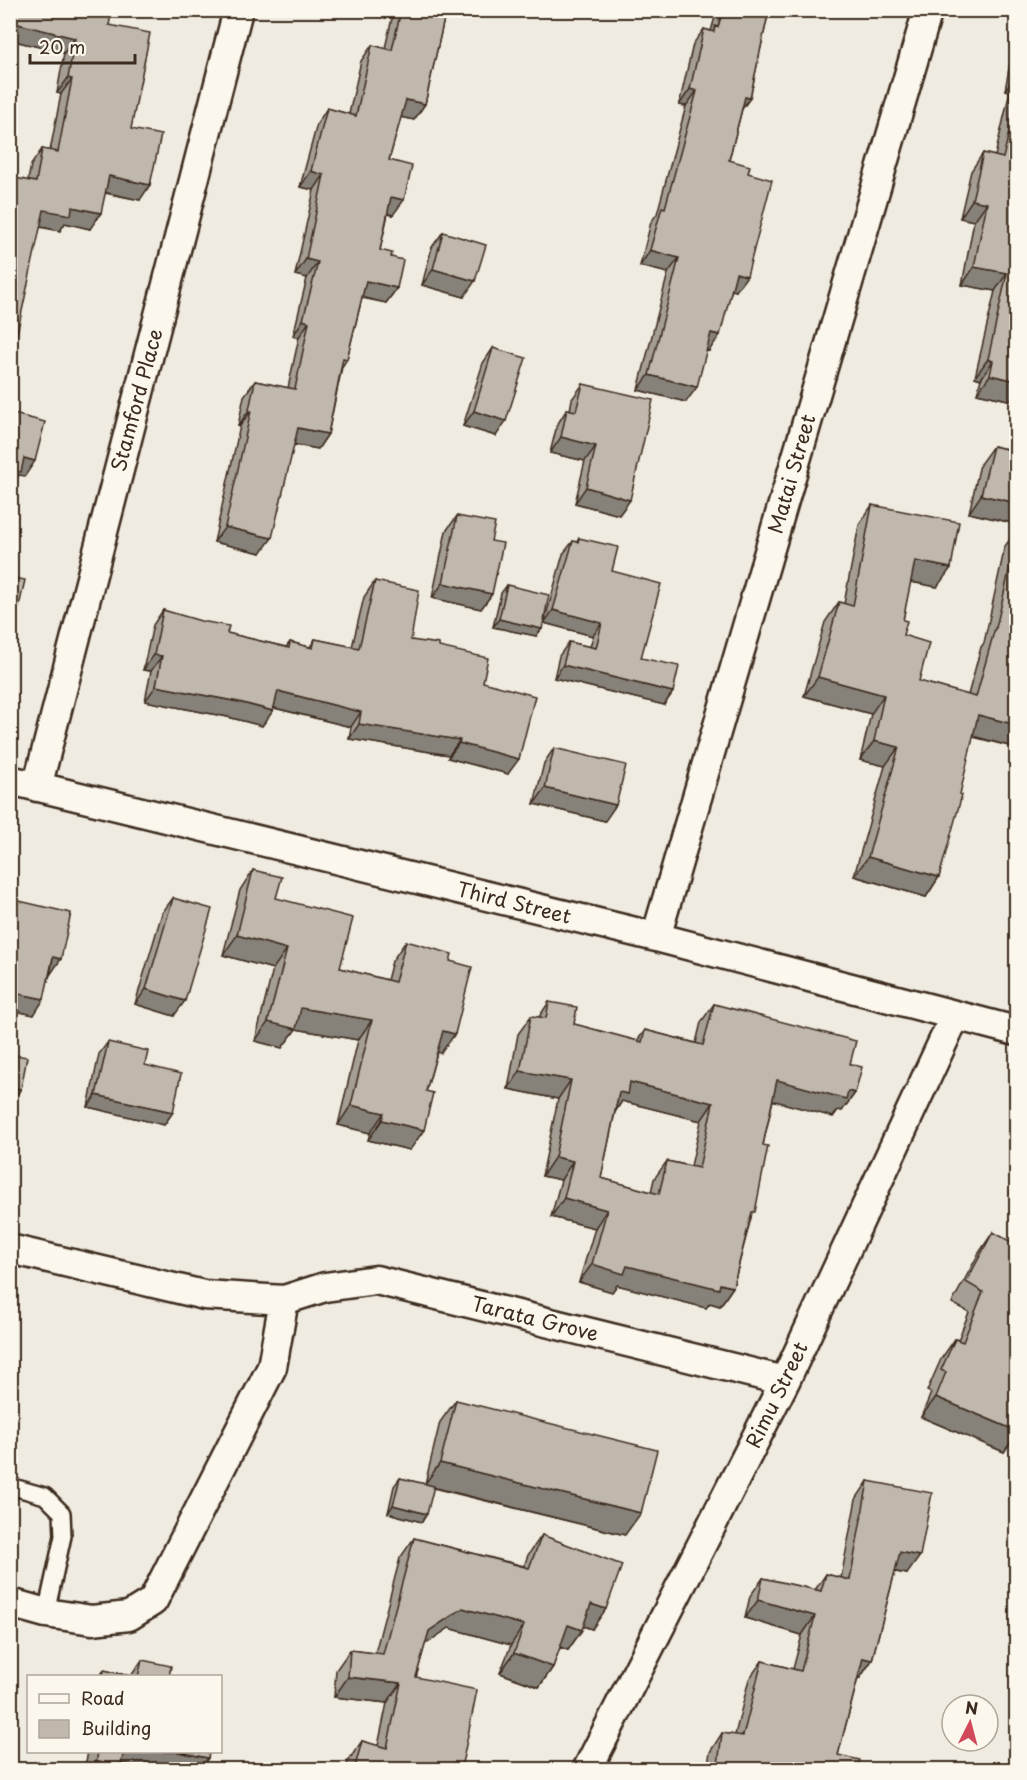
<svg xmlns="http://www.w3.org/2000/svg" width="1027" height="1780" viewBox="0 0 1027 1780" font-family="'Playpen Sans',sans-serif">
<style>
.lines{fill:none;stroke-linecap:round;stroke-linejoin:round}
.service-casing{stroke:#3b2a1e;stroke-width:20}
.minor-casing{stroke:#3b2a1e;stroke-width:33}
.service{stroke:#fbf7ec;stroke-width:15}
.minor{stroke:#fbf7ec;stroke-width:28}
.wall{fill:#a59e95;stroke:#3b2a1e;stroke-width:1.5;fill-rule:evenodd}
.shaded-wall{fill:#868179;stroke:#3b2a1e;stroke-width:1.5}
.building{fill:#c0b8ad;stroke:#3b2a1e;stroke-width:1.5;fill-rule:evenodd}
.labels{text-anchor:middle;stroke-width:5;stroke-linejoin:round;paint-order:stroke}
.street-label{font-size:20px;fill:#3b2a1e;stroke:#fbf7ec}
</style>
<rect width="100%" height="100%" fill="#f0ebe0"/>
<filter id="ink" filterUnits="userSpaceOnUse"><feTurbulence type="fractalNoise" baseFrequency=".0167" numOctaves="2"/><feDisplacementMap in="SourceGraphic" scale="12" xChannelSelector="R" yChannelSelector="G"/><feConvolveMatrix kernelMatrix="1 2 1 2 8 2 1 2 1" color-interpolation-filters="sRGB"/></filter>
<g filter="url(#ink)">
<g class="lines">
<defs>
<path id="service" d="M10,1486L45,1496L62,1513L63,1536L46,1613"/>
<path id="minor" d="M10,780L656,937L1016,1031
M37,787L237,14
M656,937L928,10
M10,1249L204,1295L284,1300L325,1287L376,1280L785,1381
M10,1603L46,1613L92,1620L129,1616L153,1601L272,1367L284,1300
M587,1770L785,1381L955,1016"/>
</defs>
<use href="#service" class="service-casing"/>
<use href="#minor" class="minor-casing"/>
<use href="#service" class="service"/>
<use href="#minor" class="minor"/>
</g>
<path class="wall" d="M395,10H446L425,104L414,120L401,117L389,160L393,215L388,214L380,250L391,257L397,288L386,303L362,298L347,359L342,367L328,434L318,449L294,445L261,553L214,542L240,426H238L244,396L255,381L288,388L299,337L293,336L307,278L295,275L314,190L300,187L317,124L327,108L349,114L361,61L372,45L385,48L393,14Z
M717,10H769L750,98L742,109L729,160L748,173L736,291L732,290L709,351L707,350L686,402L638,390L668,273L640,266L651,222L657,214L686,106L679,105L693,44L704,29L711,31Z
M109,25L131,129L140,200L105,193L90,229L65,223L60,231L40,227L28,180L31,165L42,149L50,151L61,94L57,93L64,53L10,40Z
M1017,26V402L977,393L981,379L975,377L995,291L962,285L974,221L960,218L971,171L983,153L995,156L1010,91L1005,90Z
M443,232L464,297L422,285L432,247Z
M493,348L496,436L463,426L483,363Z
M583,384L630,500L619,515L575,503L585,461L550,453L557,425L567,409L570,410L572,399Z
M1017,410V524L969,513L980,464L993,446L1007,449Z
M872,505L937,587L910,582L903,620V635L919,681L968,695L981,647L984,643L1005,546L1017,530V748L973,737L939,877L926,897L854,876L885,766L860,760L871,714L804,696L825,622L839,602L844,604L859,525Z
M457,516L491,541L492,594L481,609L432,598L446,531Z
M579,538L612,571L641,658L673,692L664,705L554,678L559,656L569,642L590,647L593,636L544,623L563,554L573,541L577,542Z
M375,581L411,640L439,647L483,682L508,774L448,758L449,755L349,739L351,727L274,708L273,711L262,726L228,717L145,701L151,671L143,670L153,625L163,610L227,633L286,647L290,642L310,647L315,639L352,647L364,597Z
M507,585L536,636L493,627L501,593Z
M554,748L605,821L534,804L544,763Z
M253,870L276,898L340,968L387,980L392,961L406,941L450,961L441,1053L437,1052L410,1150L368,1140L370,1133L338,1125L358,1040L296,1029L282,1048L255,1041L273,969L223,955L240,890Z
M173,898L174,1016L135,1004L162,913Z
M15,900L50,975L34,1015L10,1010V906Z
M549,1002L574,1024L637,1041L645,1030L696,1043L701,1022L714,1004L850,1064L855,1093L842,1111L838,1110L833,1117L773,1100L763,1145L751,1218L733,1287L720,1306L710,1303L706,1308L617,1285L612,1292L579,1282L595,1228L551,1217L561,1180L542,1176L558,1099L508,1089L518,1034L531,1016L539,1017ZM622,1101L701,1121L691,1166L667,1161L654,1179L651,1192L601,1178L615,1112Z
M108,1042L145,1065L173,1112L164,1125L88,1107L99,1054Z
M1017,1182V1196L1010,1193Z
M993,1232L1012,1379L1015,1397H1017V1433L1004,1452L921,1417L931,1393L927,1391L941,1359L955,1339L958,1340L969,1312L952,1303L979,1253Z
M456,1400L625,1535L433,1488L422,1522L388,1513L394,1486L400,1478L425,1484L440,1422Z
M868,1481L907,1574L895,1572L872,1660L860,1678H858L838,1755L857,1770H707L710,1752L722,1733L735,1735L749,1679L762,1661L793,1669L802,1635L745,1618L750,1596L763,1578L815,1590L826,1574L841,1578L856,1499Z
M542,1535L592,1629L583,1626L582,1630L568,1650L560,1647L553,1667L539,1687L500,1673L511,1645L449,1628L425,1644L416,1677L460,1770H346L348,1761L362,1741L378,1746L387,1703L334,1697L336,1670L350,1650L375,1653L400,1558L414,1538L524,1566L528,1555Z
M142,1660L169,1677H99L104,1670L131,1676Z
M88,1752H209L208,1758L200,1770H154L121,1762L119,1770H84Z"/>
<path class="shaded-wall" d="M10,22L75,38L64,53L10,40Z
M1017,74V82L1010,91L1005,90Z
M68,78L72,79L61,94L57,93Z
M690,89L697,91L686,106L679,105Z
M745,97L750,98L739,113Z
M406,100L425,104L414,120L395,116Z
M311,171L324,175L314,190L300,187Z
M109,176L150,185L140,200L98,191Z
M391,197L404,200L393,215L381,212Z
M972,200L987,203L974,221L960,218Z
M72,207L101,213L90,229L65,223L60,231L33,225L44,210Z
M650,250L679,258L668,273L640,266Z
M306,259L318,262L307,278L295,275Z
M974,267L1007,273L995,291L962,285Z
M433,269L475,281L464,297L422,285Z
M736,273L747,276L736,291L725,288Z
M366,281L397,288L386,303L356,296Z
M303,320L309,322L299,337L293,336Z
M711,333L720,335L709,351L700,349Z
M988,359L993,361L981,379L975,377Z
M649,375L697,387L686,402L638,390Z
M990,375L1017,381V402L977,393Z
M249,410L251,411L240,426H238Z
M474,411L506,421L496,436L463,426Z
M298,428L328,434L318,449L287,443Z
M561,437L596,446L585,461L550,453Z
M24,458L35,461L25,476L19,475L10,487V477Z
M586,487L630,500L619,515L575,503Z
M981,495L1017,503V524L969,513Z
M225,527L272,538L261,553L214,542Z
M915,561L951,568L937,587L901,580Z
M443,583L492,594L481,609L432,598Z
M553,610L602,623L593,636L544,623Z
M499,619L542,629L536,636L493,627Z
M154,655L162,656L151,671L143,670Z
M563,665L673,692L664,705L554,678Z
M818,677L884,695L871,714L804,696Z
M156,686L239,702L273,711L262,726L228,717L145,701Z
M278,691L361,712L351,727L267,706Z
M978,715L1017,725V748L965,734Z
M359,724L460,740L449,755L349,739Z
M874,741L899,747L885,766L860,760Z
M459,743L519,759L508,774L448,758Z
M545,788L616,805L605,821L534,804Z
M868,857L939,877L926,897L854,876Z
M237,935L287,949L273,969L223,955Z
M53,957L61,959L50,975Z
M146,989L185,1001L174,1016L135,1004Z
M10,992L44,999L34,1015L10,1010Z
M301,1008L372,1020L358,1040L296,1029L282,1048L255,1041L268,1022Z
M443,1031L455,1034L441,1053L429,1050Z
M520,1071L571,1080L558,1099L508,1089Z
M777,1080L848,1091L855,1093L842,1111L838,1110L833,1117L764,1098Z
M630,1082L713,1103L701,1121L622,1101L615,1112L619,1092Z
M10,1087L21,1089L10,1104Z
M96,1095L173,1112L164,1125L88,1107Z
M351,1105L384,1113L370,1133L338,1125Z
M382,1120L424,1130L410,1150L368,1140Z
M555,1157L573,1161L561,1180L542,1176Z
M564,1198L607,1210L595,1228L551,1217Z
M592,1264L627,1266L733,1287L720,1306L710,1303L706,1308L617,1285L612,1292L579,1282Z
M936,1397L1017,1431V1433L1004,1452L921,1417Z
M440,1463L641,1513L625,1535L424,1485Z
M393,1505L427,1514L422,1522L388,1513Z
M900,1552L920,1556L907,1574L887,1570Z
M758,1600L815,1616L802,1635L745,1618Z
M591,1604L606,1609L592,1629L577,1624Z
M463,1608L524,1625L511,1645L449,1628L415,1651L429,1631Z
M568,1625L582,1630L568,1650L554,1645Z
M514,1653L553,1667L539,1687L500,1673Z
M863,1658L872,1660L860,1678L850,1676Z
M348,1677L401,1683L387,1703L334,1697Z
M119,1752H179L208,1758L200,1770H154L112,1761Z
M718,1765L735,1768L734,1770H715Z"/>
<path class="building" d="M10,10H112L109,25L150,33L131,129L161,135L150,185L109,176L101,213L72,207L71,215L44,210L10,366V177L36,182L42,149L58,152L72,79L68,78L75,38L10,22Z
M401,10H446L425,104L406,100L389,160L412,166L404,200L391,197L380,250L392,253L391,257L403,260L397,288L366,281L347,359L343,358L328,434L298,428L272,538L225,527L251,411L249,410L255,381L295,389L309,322L303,320L318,262L306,259L324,175L311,171L327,108L356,116L372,45L392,50Z
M723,10H769L750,98L745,97L729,160L750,166L748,173L772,180L747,276L736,273L720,335L711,333L697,387L649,375L679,258L650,250L662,207L665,208L697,91L690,89L704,29L714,32L715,26L718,27Z
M1017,99V381L990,375L993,361L988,359L1007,273L974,267L987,203L972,200L983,153L1003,158Z
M443,232L486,245L475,281L433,269Z
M493,348L526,358L506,421L474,411Z
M583,384L653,400L630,500L586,487L596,446L561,437L567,409L576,411Z
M10,413L45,422L35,461L24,458L21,472L15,471L10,490Z
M1017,445V503L981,495L993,446L1015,451Z
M872,505L959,522L951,568L915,561L903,620L907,621L903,635L929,643L919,681L976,697L995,628H996L1017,537V725L978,715L960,794L962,795L939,877L868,857L899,747L874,741L884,695L818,677L839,602L853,606Z
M457,516L495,523L491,541L503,543L492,594L443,583Z
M579,538L618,547L612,571L661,584L641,658L679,666L673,692L563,665L569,642L596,648L602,623L553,610L573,541L578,542Z
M10,577L25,580L10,646Z
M375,581L419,590L411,640L439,644V647L488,658L483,682L535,696L519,759L459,743L460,740L359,724L361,712L278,691L273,711L239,702L156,686L162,656L154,655L163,610L201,621L229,626L227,633L289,648L290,642L313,648L315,639L359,648Z
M507,585L549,595L542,629L499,619Z
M554,748L626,765L616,805L545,788Z
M253,870L282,877L276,898L353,918L340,968L395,982L406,941L452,954L450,961L472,967L455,1034L443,1031L426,1091L433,1093L424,1130L382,1120L384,1113L351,1105L372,1020L301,1008L296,1029L268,1022L287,949L237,935Z
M173,898L212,909L185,1001L146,989Z
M15,900L71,913L61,959L53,957L44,999L10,992V919Z
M549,1002L577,1007L574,1024L642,1042L645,1030L703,1045L714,1004L856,1041L850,1064L862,1067L855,1093L848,1091L846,1099L777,1080L763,1145L768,1146L755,1212H752L733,1287L720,1284L719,1289L627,1266L624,1274L592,1264L607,1210L564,1198L573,1161L555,1157L571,1080L520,1071L531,1016L546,1018ZM630,1082L713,1103L699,1168L667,1161L659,1194L601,1178L619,1092L628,1094Z
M108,1042L148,1051L145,1065L181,1074L173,1112L96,1095Z
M10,1054L27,1057L21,1089L10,1087Z
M993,1232L1017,1245V1369L1012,1379L1017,1381V1394L1015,1397H1017V1431L936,1397L946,1372L941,1370L955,1339L963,1342L983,1292L966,1282Z
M456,1400L657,1450L641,1513L440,1463Z
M400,1478L434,1486L427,1514L393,1505Z
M868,1481L932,1493L920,1556L900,1552L872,1660L863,1658L838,1755L860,1760L857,1770H734L735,1768L718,1765L722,1733L743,1736L762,1661L801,1671L815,1616L758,1600L763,1578L821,1591L826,1574L850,1580Z
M542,1535L622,1565L606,1609L591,1604L582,1630L568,1625L553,1667L514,1653L524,1625L463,1608L429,1631L416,1677L477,1690L464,1755L460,1770H354L362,1741L387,1748L401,1683L348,1677L350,1650L383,1654L414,1538L529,1568Z
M142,1660L171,1666L169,1677H138Z
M104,1670L134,1677H103Z
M98,1752H124L119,1770H95Z
M179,1752H209L208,1758Z
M44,1764L65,1770H43Z"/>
</g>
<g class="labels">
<g class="street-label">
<text transform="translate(137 400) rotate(-75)" y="7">Stamford Place</text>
<text transform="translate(792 474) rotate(-74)" y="7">Matai Street</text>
<text transform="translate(514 903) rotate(14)" y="7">Third Street</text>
<text transform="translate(535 1319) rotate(14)" y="7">Tarata Grove</text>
<text transform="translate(777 1395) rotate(-64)" y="7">Rimu Street</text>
</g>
</g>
<rect width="1027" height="1780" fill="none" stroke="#fbf7ec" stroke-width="36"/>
<rect x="18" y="18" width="991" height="1744" fill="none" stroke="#3b2a1e" stroke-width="2" filter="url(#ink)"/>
<rect x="27" y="1675" width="195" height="78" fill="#fbf7ec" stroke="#aea59a" stroke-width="1.5"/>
<rect x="39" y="1694" width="30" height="9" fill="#fbf7ec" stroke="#aea59a" stroke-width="1.5"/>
<text x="81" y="1705" font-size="18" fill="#3b2a1e">Road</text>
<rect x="39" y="1720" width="30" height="18" fill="#c0b8ad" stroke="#aea59a" stroke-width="1.5"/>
<text x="81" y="1735" font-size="18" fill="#3b2a1e">Building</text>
<g transform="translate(970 1723) rotate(6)"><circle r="28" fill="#fbf7ec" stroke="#aea59a" stroke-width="1.5"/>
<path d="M0-4.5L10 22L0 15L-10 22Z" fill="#d1495b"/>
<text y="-9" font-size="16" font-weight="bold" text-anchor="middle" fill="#3b2a1e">N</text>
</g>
<path d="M30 54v9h105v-9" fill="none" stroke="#3b2a1e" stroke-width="3"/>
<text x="39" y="54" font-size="18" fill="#3b2a1e" stroke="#fbf7ec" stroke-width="4.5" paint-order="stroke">20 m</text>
</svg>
